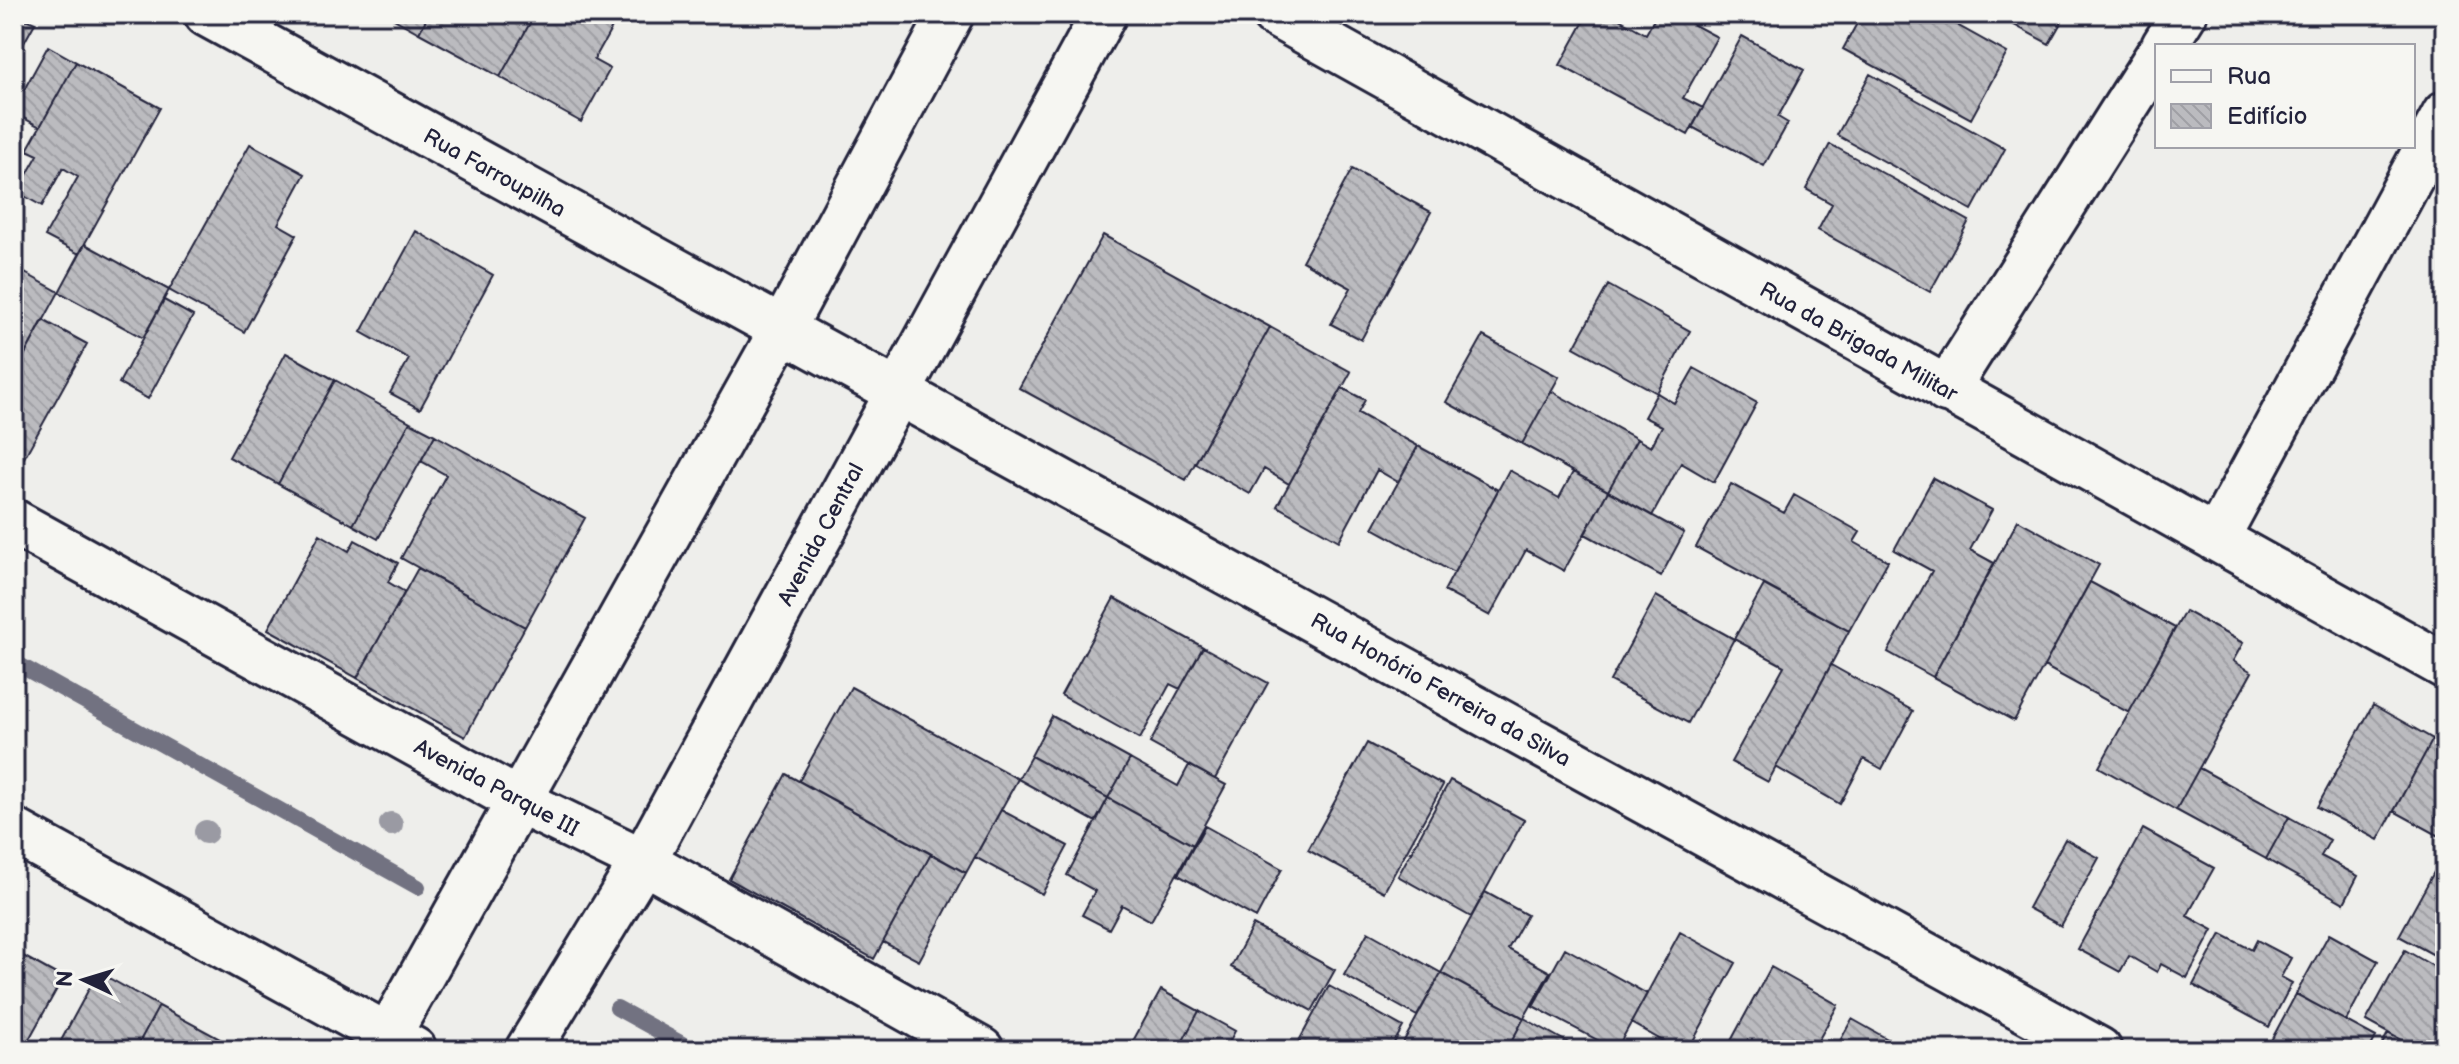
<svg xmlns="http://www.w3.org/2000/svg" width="2459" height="1064" viewBox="0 0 2459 1064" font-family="'Balsamiq Sans',sans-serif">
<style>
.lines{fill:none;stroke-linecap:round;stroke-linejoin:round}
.stream{stroke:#727281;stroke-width:16}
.building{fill:url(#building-back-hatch);stroke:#22223b;stroke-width:2}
.minor-casing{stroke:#22223b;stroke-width:50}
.tertiary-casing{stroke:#22223b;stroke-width:50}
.secondary-casing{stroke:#22223b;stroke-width:50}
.minor{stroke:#f6f6f2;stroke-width:44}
.tertiary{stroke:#f6f6f2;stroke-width:44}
.secondary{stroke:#f6f6f2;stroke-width:44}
.tree{fill:#9a9aa3}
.labels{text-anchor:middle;stroke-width:6;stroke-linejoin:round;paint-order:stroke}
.street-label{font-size:22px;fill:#22223b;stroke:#f6f6f2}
</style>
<defs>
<pattern id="building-back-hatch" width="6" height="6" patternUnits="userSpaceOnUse" patternTransform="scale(2)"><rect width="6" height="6" fill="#bbbbbf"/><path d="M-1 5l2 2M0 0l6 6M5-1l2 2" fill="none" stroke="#a0a0a5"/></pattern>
</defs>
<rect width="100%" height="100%" fill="#eeeeeb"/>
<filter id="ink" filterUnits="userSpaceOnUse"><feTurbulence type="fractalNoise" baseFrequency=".0125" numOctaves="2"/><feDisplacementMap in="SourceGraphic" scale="16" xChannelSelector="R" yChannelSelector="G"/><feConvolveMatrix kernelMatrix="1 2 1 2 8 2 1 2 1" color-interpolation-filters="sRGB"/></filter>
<g filter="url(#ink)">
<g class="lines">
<path class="stream" d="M14,662L418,887
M617,1008L693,1050"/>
</g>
<path class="building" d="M14,14L35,23L14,61Z
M385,14H429L419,33Z
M429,14H535L500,77L419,33Z
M535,14L619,15L594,60L610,69L581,122L500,77Z
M1588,14H1610L1646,34L1657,14H1674L1717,37L1683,98L1703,108L1688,135L1560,65Z
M1862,14H1937L2007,53L1971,119L1843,49Z
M1994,14H2066L2049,44Z
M1742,36L1804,70L1778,117L1788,123L1764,166L1692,127Z
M48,46L76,62L40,127L14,113V108Z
M76,62L160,108L79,254L45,236L78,177L63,168L42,206L17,192L38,155L27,150Z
M1870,74L2005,149L1972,210L1837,135Z
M14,142L27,150L14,175Z
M250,144L305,174L278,224L297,235L244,332L169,290Z
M1830,144L1969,221L1930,292L1818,230L1832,204L1806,189Z
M1352,169L1431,212L1361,340L1331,324L1351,288L1302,261Z
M416,231L493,275L420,409L390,393L409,359L361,332Z
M1103,235L1270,327L1186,480L1019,388Z
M85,244L169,290L143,338L59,292Z
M14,267L59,292L18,367L14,364Z
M1608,285L1690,331L1657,393L1574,347Z
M164,300L193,316L148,399L119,383Z
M43,320L87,344L24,458L14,453V375Z
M1270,327L1351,372L1289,484L1264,469L1250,494L1195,463Z
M1483,336L1559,377L1522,444L1446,402Z
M286,353L335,380L278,484L229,457Z
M1694,368L1757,403L1714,482L1681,463L1652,516L1608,491L1637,439L1651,447L1662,426L1644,417L1657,393L1674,403Z
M335,380L410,422L353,525L278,484Z
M1342,388L1365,400L1358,413L1418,446L1398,482L1377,470L1339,541L1277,506Z
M1551,391L1637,439L1608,491L1522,444Z
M410,422L435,435L378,539L353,525Z
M435,435L585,518L525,627L401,558L446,475L421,461Z
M1418,446L1498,490L1454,573L1373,528Z
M1509,470L1559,498L1573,472L1608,491L1564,571L1526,550L1490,616L1444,591Z
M1933,478L1992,510L1970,550L1994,563L1933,677L1888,652L1932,571L1894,550Z
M1731,484L1784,513L1794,495L1860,532L1854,542L1888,561L1849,631L1696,547Z
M1608,491L1684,533L1661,576L1585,534Z
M2018,520L2099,565L2014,721L1933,677Z
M320,534L349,551L355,540L398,563L388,582L405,592L357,678L268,629Z
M418,568L525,627L465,737L357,678Z
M2090,582L2175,628L2129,713L2044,666Z
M1764,585L1849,631L1768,782L1731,762L1784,666L1734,639Z
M1656,596L1734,639L1688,723L1610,681Z
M1114,598L1203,647L1180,689L1170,684L1140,739L1061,695Z
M2185,611L2243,643L2233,661L2252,672L2176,810L2099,767Z
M1203,647L1268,683L1215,779L1150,743Z
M1831,665L1913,711L1882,769L1864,759L1840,804L1776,767Z
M851,687L1018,779L966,873L799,781Z
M2373,705L2433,739L2378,840L2317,807Z
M1052,716L1130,759L1108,798L1031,756Z
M2433,739L2445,746V839L2394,811Z
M1367,743L1443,785L1384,892L1308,850Z
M1031,756L1108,798L1096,822L1018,779Z
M1130,759L1178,786L1189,765L1226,785L1193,845L1108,798Z
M2199,768L2289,817L2266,859L2176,810Z
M786,774L931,854L874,959L729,879Z
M1450,780L1524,820L1471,917L1398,876Z
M1108,798L1193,845L1151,921L1122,905L1109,929L1082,915L1095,891L1067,875Z
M1001,810L1068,846L1042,894L975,857Z
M2289,817L2330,840L2321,856L2358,876L2344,903L2266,859Z
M1205,826L1282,869L1256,918L1178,875Z
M2143,829L2214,868L2187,916L2213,930L2187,978L2161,964L2157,972L2129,956L2120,972L2078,949Z
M2065,839L2099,858L2061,926L2028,908Z
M931,854L966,873L919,961L883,942Z
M2434,872L2445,878V961L2399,936Z
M1485,892L1527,915L1508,949L1550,972L1524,1018L1441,973Z
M1253,925L1335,970L1312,1011L1231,967Z
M1368,932L1441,973L1417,1016L1344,975Z
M1680,932L1736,963L1688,1050H1679L1631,1023Z
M2221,934L2252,950L2257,940L2291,958L2281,977L2292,983L2269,1027L2193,985Z
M2329,934L2378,961L2346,1021L2296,994Z
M1565,948L1647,994L1616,1050L1533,1006Z
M2405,950L2445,973V1050H2419L2366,1021Z
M14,951L63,978L23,1050H14Z
M1771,967L1838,1005L1813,1050H1726Z
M98,972L159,1006L135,1050H56Z
M1441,973L1524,1018L1507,1050H1399Z
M1329,986L1403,1027L1390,1050H1294Z
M1161,990L1199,1011L1178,1050H1128Z
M2296,994L2376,1037L2369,1050H2266Z
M159,1006L240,1050H135Z
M1199,1011L1235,1031L1225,1050H1178Z
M1524,1018L1581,1050H1507Z
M1852,1019L1907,1050H1835Z
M2388,1033L2419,1050H2379Z"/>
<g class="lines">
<defs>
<path id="minor" d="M207,14L2099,1050
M1274,14L2445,666
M2164,46L2184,14
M1946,390L2157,57
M2216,539L2445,114"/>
<path id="tertiary" d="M14,522L519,801L643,861L981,1050
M14,831L414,1050"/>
<path id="secondary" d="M380,1050L782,330L951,14
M528,1050L643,861L1104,14"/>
</defs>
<use href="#minor" class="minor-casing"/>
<use href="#tertiary" class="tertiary-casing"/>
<use href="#secondary" class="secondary-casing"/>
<use href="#minor" class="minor"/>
<use href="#tertiary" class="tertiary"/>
<use href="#secondary" class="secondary"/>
</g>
<g class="tree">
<circle cx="391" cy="824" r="12"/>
<circle cx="206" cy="832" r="12"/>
</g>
</g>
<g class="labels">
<g class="street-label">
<text transform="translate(495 172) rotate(29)" y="8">Rua Farroupilha</text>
<text transform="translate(1859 341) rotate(29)" y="8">Rua da Brigada Militar</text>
<text transform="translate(820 534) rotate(-62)" y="8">Avenida Central</text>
<text transform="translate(1441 689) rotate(29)" y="8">Rua Honório Ferreira da Silva</text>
<text transform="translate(497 787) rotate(28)" y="8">Avenida Parque III</text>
</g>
</g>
<rect width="2459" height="1064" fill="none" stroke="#f6f6f2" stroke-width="48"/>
<rect x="24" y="24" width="2411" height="1016" fill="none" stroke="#22223b" stroke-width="3" filter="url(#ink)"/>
<rect x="2155" y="44" width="260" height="104" fill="#f6f6f2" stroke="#a1a1a9" stroke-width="2"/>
<rect x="2171" y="70" width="40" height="12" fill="#f6f6f2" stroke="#a1a1a9" stroke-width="2"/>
<text x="2227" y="84" font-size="24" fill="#22223b">Rua</text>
<rect x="2171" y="104" width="40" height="24" fill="url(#building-back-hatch)" stroke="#a1a1a9" stroke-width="2"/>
<text x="2227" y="124" font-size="24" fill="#22223b">Edifício</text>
<g transform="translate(84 980) rotate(274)" stroke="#f6f6f2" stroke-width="6" paint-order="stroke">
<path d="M0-6L14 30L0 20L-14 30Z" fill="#22223b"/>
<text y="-12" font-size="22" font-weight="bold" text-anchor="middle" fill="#22223b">N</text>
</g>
</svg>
